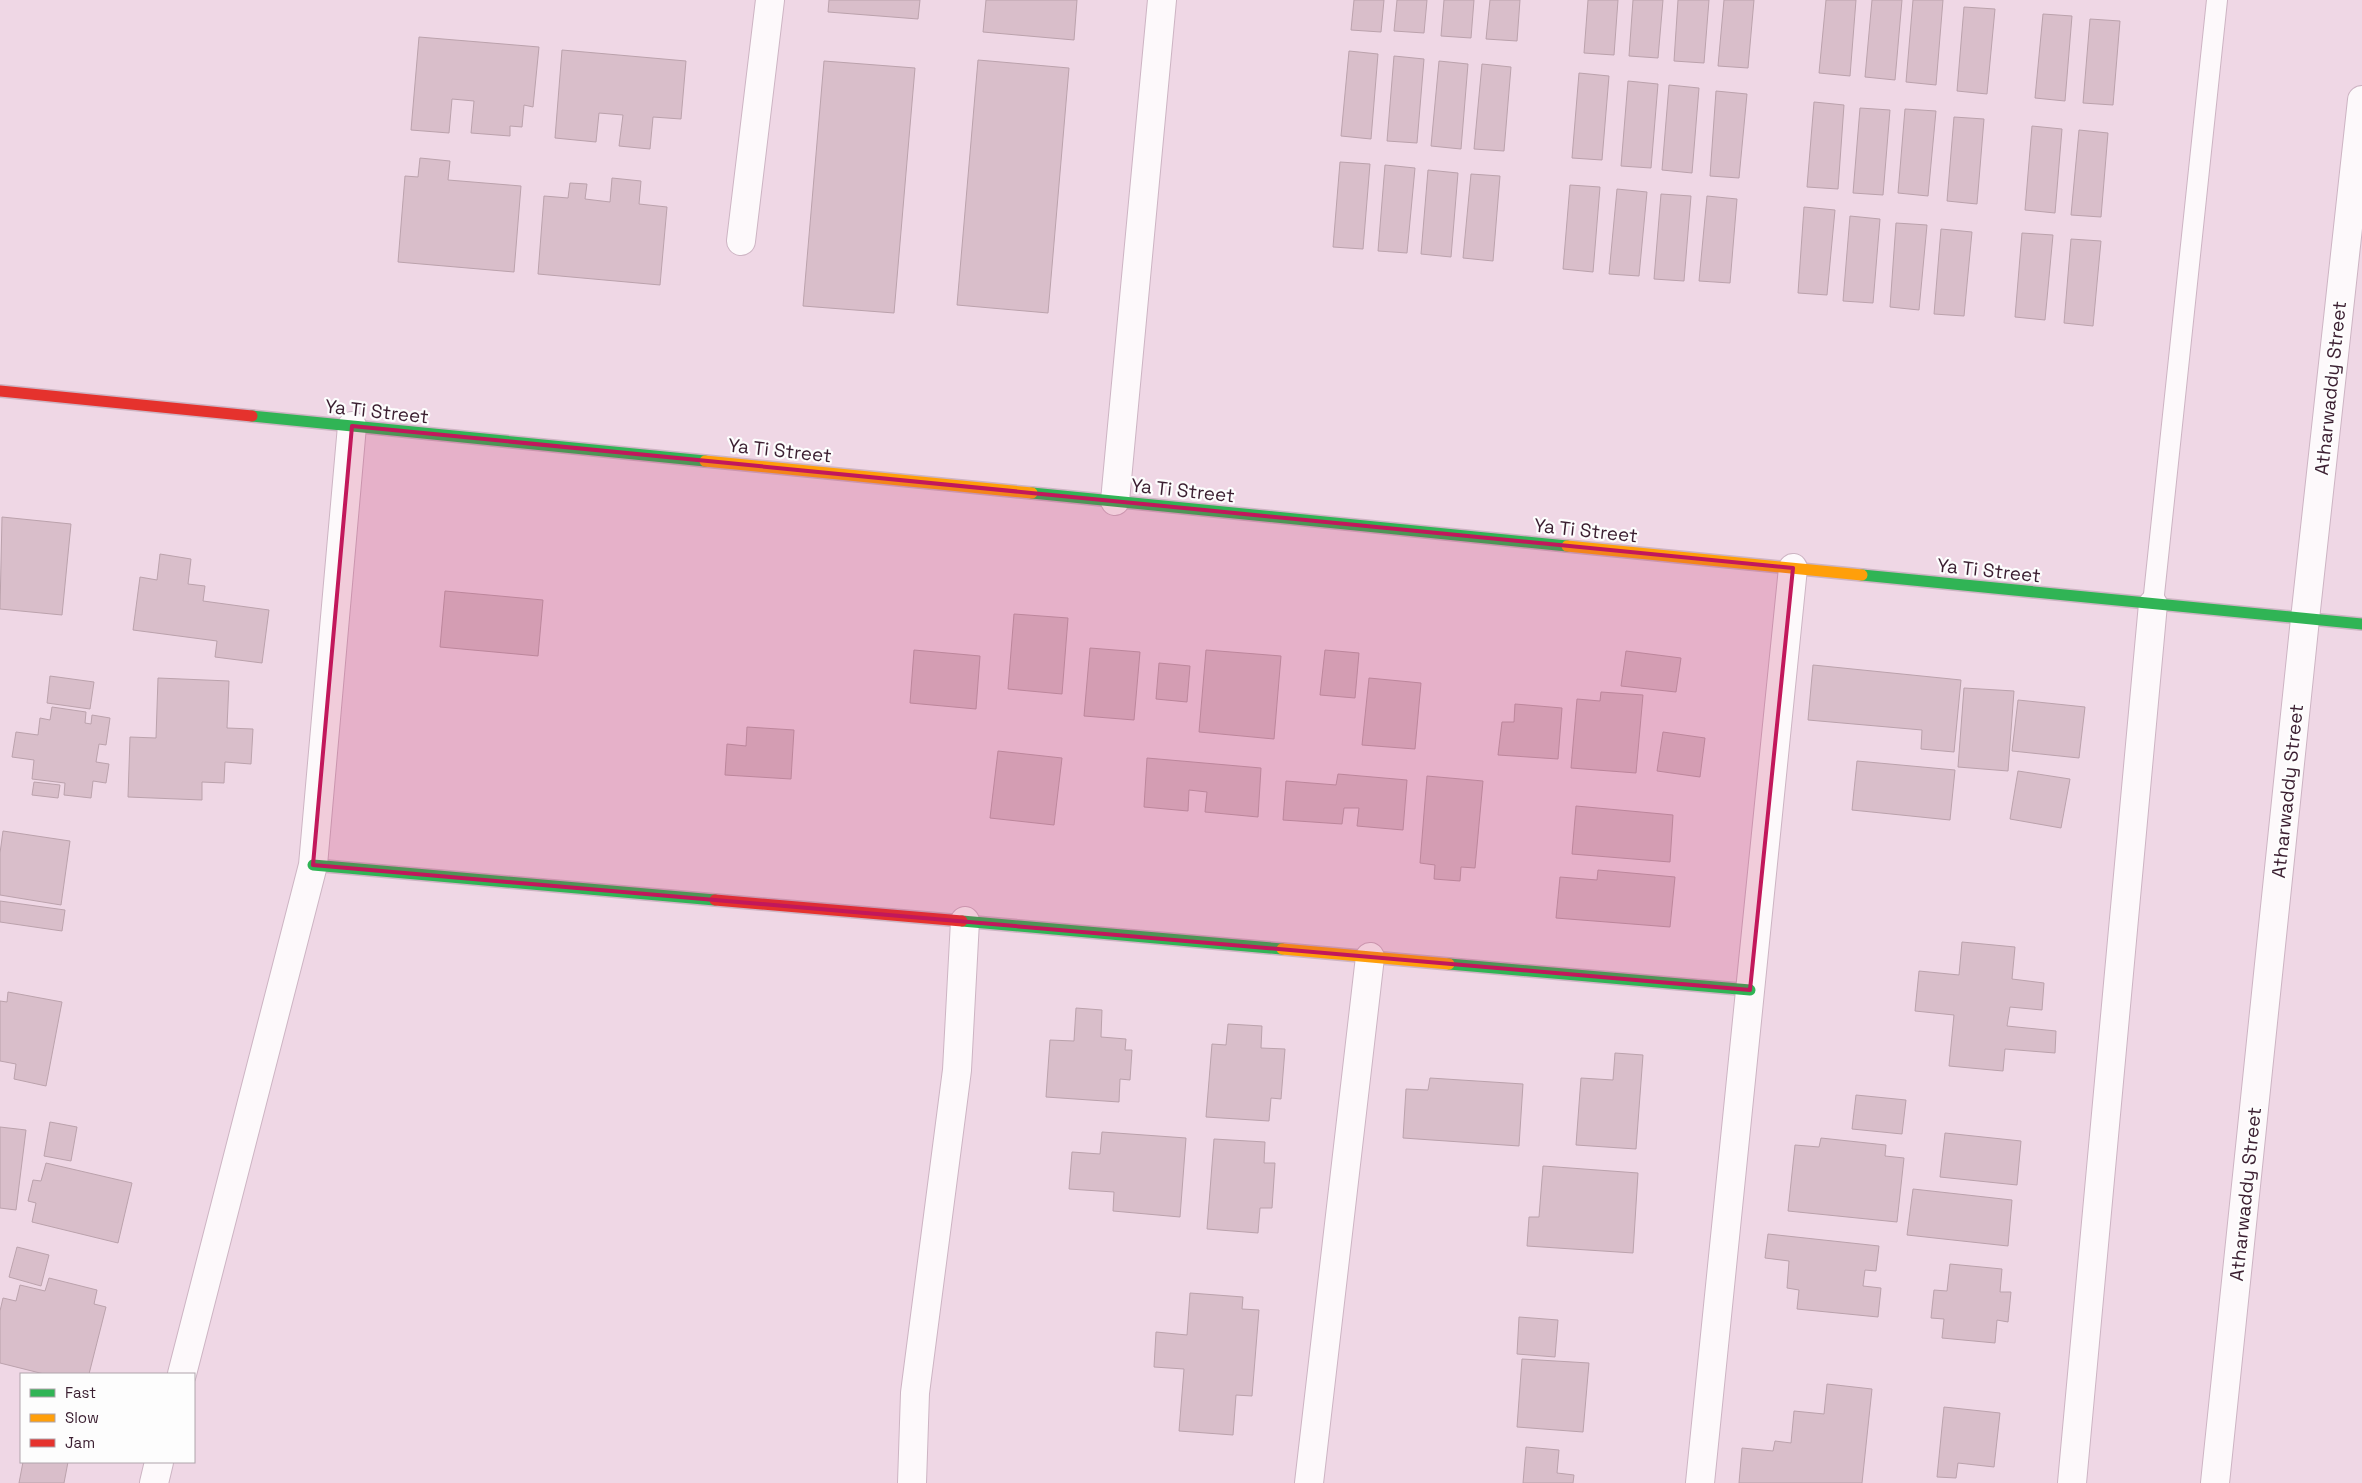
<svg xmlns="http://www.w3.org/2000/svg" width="2362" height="1483" viewBox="0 0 2362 1483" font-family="'Space Grotesk',sans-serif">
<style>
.building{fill:#d9beca;stroke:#bba2ac}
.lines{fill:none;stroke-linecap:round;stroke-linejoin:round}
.lane-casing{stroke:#cdb4c3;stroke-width:22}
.street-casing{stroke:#cdb4c3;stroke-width:30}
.fast-casing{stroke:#cdb4c3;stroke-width:14}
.slow-casing{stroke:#cdb4c3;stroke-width:14}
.jam-casing{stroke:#cdb4c3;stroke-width:14}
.lane{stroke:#fdf9fb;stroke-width:20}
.street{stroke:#fdf9fb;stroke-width:28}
.fast{stroke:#30b455;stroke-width:11}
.slow{stroke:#ff9f0a;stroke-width:11}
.jam{stroke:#e5322d;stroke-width:11}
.marked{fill:#c2185b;fill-opacity:0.2;stroke:#c2185b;stroke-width:4;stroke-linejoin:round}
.labels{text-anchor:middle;stroke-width:4.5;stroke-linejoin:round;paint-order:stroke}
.street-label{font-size:19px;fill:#3a1e30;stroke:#fdfdfd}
</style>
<rect width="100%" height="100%" fill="#efd7e5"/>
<path class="building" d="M829,0H920L918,19L828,12Z
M986,0H1077L1074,40L983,32Z
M1354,0H1384L1381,32L1351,30Z
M1397,0H1427L1424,33L1394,31Z
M1444,0H1474L1471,38L1441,36Z
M1490,0H1520L1517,41L1486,39Z
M1588,0H1618L1614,55L1584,53Z
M1633,0H1663L1658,58L1629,56Z
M1678,0H1709L1704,63L1674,61Z
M1724,0H1754L1748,68L1718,66Z
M1826,0H1856L1850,76L1819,73Z
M1872,0H1902L1895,80L1865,77Z
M1913,0H1943L1936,85L1906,82Z
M1964,7L1995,9L1987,94L1957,91Z
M2043,14L2072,16L2065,101L2035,98Z
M2090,19L2120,21L2113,105L2083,103Z
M419,37L539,47L533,107L524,105L522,127L510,126V136L471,133L474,101L452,99L449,133L411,130Z
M562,50L686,61L681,119L653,117L650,149L619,146L623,115L599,113L596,142L555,138Z
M1349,51L1378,54L1371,139L1341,136Z
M1394,56L1424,59L1417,143L1387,141Z
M978,60L1069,68L1048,313L957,305Z
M824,61L915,68L894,313L803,306Z
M1439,61L1468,64L1461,149L1431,146Z
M1482,64L1511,67L1504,151L1474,149Z
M1579,73L1609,76L1602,160L1572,158Z
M1628,81L1658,84L1651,168L1621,166Z
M1669,85L1699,88L1692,173L1662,170Z
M1716,91L1747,94L1739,178L1710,176Z
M1814,102L1844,105L1838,189L1807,187Z
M1860,108L1890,110L1883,195L1853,193Z
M1905,109L1936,111L1928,196L1898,193Z
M1954,117L1984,119L1977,204L1947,201Z
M2032,126L2062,129L2055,213L2025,210Z
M2079,130L2108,133L2101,217L2071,215Z
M420,158L450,161L448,180L521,186L514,272L398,262L405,176L418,177Z
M1340,162L1370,164L1363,249L1333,247Z
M1385,165L1415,168L1407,253L1378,251Z
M1428,170L1458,173L1451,257L1421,254Z
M1471,174L1500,176L1493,261L1463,258Z
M612,178L641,181L639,204L667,207L660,285L538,274L544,196L568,198L570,183L587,184L585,199L610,202Z
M1570,185L1600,187L1593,272L1563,269Z
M1617,189L1647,192L1639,276L1609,274Z
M1661,194L1691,196L1684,281L1654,279Z
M1707,196L1737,199L1730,283L1699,281Z
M1804,207L1835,210L1827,295L1798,293Z
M1850,216L1880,219L1873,303L1843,301Z
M1896,223L1927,225L1919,310L1890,307Z
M1941,229L1972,232L1964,316L1934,314Z
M2022,233L2053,235L2045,320L2015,317Z
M2071,239L2101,241L2093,326L2064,323Z
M2,517L71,524L62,615L0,609Z
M160,554L191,559L188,584L205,586L203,601L269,610L262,663L215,657L217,641L133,630L140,577L157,580Z
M445,591L543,600L538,656L440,647Z
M1014,614L1068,618L1062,694L1008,689Z
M1090,648L1140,652L1134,720L1084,716Z
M914,650L980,656L976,709L910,703Z
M1206,650L1281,656L1274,739L1199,732Z
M1325,650L1359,653L1355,698L1320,695Z
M1626,651L1681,658L1676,692L1621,686Z
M1159,663L1190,666L1187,702L1156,699Z
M1813,665L1961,680L1954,752L1921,749L1922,730L1808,720Z
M50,676L94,682L90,709L47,703Z
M158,678L229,681L227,728L253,729L251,764L225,762L224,783L202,782V800L128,797L130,737L156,738Z
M1369,678L1421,683L1415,749L1362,745Z
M1964,688L2014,691L2008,771L1958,767Z
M1601,692L1643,695L1636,773L1571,768L1577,699L1600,701Z
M2018,700L2085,707L2079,758L2012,751Z
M1515,704L1562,708L1558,759L1498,755L1502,722H1514Z
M52,707L86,712L85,723L91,724L92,715L110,718L106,745L99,744L96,762L109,764L106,783L93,781L91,798L64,795L65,783L32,779L34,760L12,757L16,732L38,735L40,718L50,720Z
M747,727L794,730L791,779L725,775L727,744L746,746Z
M1663,732L1705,738L1700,777L1657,771Z
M998,751L1062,758L1054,825L990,818Z
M1147,758L1261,768L1258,817L1205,812L1207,792L1189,790L1188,811L1144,807Z
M1857,761L1955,770L1950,820L1852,810Z
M2018,771L2070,779L2061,828L2010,819Z
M1338,774L1407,780L1403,830L1357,826L1359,808H1344L1342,824L1283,820L1286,781L1336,785Z
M1427,776L1483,781L1475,868L1461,867L1460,881L1434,879L1435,865L1420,863Z
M34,782L60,785L58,798L32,795Z
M1576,806L1673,815L1670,862L1572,854Z
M3,831L70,841L61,905L0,895V853Z
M1598,870L1675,877L1670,927L1556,918L1560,877L1597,880Z
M0,901L65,910L62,931L0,922Z
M1962,942L2015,947L2012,979L2044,983L2042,1010L2010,1007L2007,1026L2056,1031L2055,1053L2005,1049L2003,1071L1949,1066L1954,1015L1915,1011L1919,971L1959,975Z
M8,992L62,1002L46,1086L14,1079L16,1064L0,1061V1001L7,1002Z
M1076,1008L1102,1010L1101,1037L1126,1039L1125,1050H1132L1130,1080L1120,1079L1119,1102L1046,1097L1050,1040L1074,1041Z
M1228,1024L1262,1026L1261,1048L1285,1049L1281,1099L1271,1098L1269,1121L1206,1117L1212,1044L1226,1045Z
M1615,1053L1643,1055L1636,1149L1576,1145L1581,1078L1613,1080Z
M1430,1078L1523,1084L1519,1146L1403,1138L1406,1089L1428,1090Z
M1856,1095L1906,1100L1902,1134L1852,1129Z
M50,1122L77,1127L71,1161L44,1156Z
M0,1127L26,1130L16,1210L0,1208Z
M1102,1132L1186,1138L1180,1217L1113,1211L1114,1192L1069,1189L1072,1152L1100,1154Z
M1945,1133L2021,1141L2017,1185L1940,1177Z
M1821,1138L1886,1145L1885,1156L1904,1158L1897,1222L1788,1211L1795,1145L1819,1147Z
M1214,1139L1265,1142L1264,1163H1275L1272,1208H1260L1258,1233L1207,1229Z
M46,1163L132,1183L118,1243L32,1222L36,1203L28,1201L33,1180L41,1181Z
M1543,1166L1638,1173L1633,1253L1527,1246L1529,1217H1539Z
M1913,1189L2012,1200L2008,1246L1907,1235Z
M1768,1234L1879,1246L1876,1271L1865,1270L1863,1286L1881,1288L1878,1317L1797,1309L1799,1290L1787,1288L1789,1261L1765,1258Z
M17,1247L49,1255L41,1286L9,1277Z
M1950,1264L2002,1269L2000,1292H2011L2008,1322L1997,1320L1995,1343L1942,1338L1944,1319L1931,1318L1934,1290L1947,1291Z
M49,1278L97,1290L94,1304L106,1307L89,1374H44L0,1363V1311L3,1298L16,1301L20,1285L45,1291Z
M1190,1293L1243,1297L1242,1309L1259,1310L1252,1396L1236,1395L1233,1435L1179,1431L1184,1369L1154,1367L1156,1332L1187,1335Z
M1519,1317L1558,1320L1555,1357L1517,1354Z
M1522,1359L1589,1363L1583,1432L1517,1427Z
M1827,1384L1872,1389L1862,1483H1739L1742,1448L1773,1451L1775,1441L1791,1443L1794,1411L1824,1414Z
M1944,1407L2000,1413L1994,1467L1958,1463L1956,1478L1937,1477Z
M1526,1447L1559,1450L1557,1473L1574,1475L1573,1483H1523Z
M23,1462H68L64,1483H19Z"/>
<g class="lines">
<defs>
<path id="lane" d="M2153,604L2217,0"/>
<path id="street" d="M741,241L770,0
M1115,501L1162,0
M182,1374L313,865L352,426
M154,1483L159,1462
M912,1483L915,1393L957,1070L965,921
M1309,1483L1370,957
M1700,1483L1793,568
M2072,1483L2153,604
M2215,1483L2305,619L2362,100"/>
<path id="fast" d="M252,416L705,461
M1032,493L1567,546
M1862,575L2362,624
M313,865L715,900
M962,921L1282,949
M1449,964L1750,990"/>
<path id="slow" d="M705,461L1032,493
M1567,546L1862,575
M1282,949L1449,964"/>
<path id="jam" d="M0,391L252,416
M715,900L962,921"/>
</defs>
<use href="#lane" class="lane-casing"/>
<use href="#street" class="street-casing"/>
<use href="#fast" class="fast-casing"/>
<use href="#slow" class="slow-casing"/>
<use href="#jam" class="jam-casing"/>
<use href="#lane" class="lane"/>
<use href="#street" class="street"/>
<use href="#fast" class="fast"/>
<use href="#slow" class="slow"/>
<use href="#jam" class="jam"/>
</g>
<path class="marked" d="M352,426L1793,568L1750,990L313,865Z"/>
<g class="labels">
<g class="street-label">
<text transform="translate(2330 388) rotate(-84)" y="7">Atharwaddy Street</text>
<text transform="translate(377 411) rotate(6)" y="7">Ya Ti Street</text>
<text transform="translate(780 450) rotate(6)" y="7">Ya Ti Street</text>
<text transform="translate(1183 490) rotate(6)" y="7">Ya Ti Street</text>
<text transform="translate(1586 530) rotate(6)" y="7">Ya Ti Street</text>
<text transform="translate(1989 570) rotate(6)" y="7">Ya Ti Street</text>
<text transform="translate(2287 791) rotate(-84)" y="7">Atharwaddy Street</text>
<text transform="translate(2245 1194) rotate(-84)" y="7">Atharwaddy Street</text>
</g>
</g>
<rect x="20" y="1373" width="175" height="90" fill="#fdfdfd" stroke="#afa4ab"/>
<rect x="30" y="1389" width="25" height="8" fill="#30b455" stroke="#afa4ab"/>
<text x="65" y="1398" font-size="15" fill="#3a1e30">Fast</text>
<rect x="30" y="1414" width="25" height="8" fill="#ff9f0a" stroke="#afa4ab"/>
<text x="65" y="1423" font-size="15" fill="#3a1e30">Slow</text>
<rect x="30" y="1439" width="25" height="8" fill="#e5322d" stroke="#afa4ab"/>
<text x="65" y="1448" font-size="15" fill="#3a1e30">Jam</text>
</svg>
